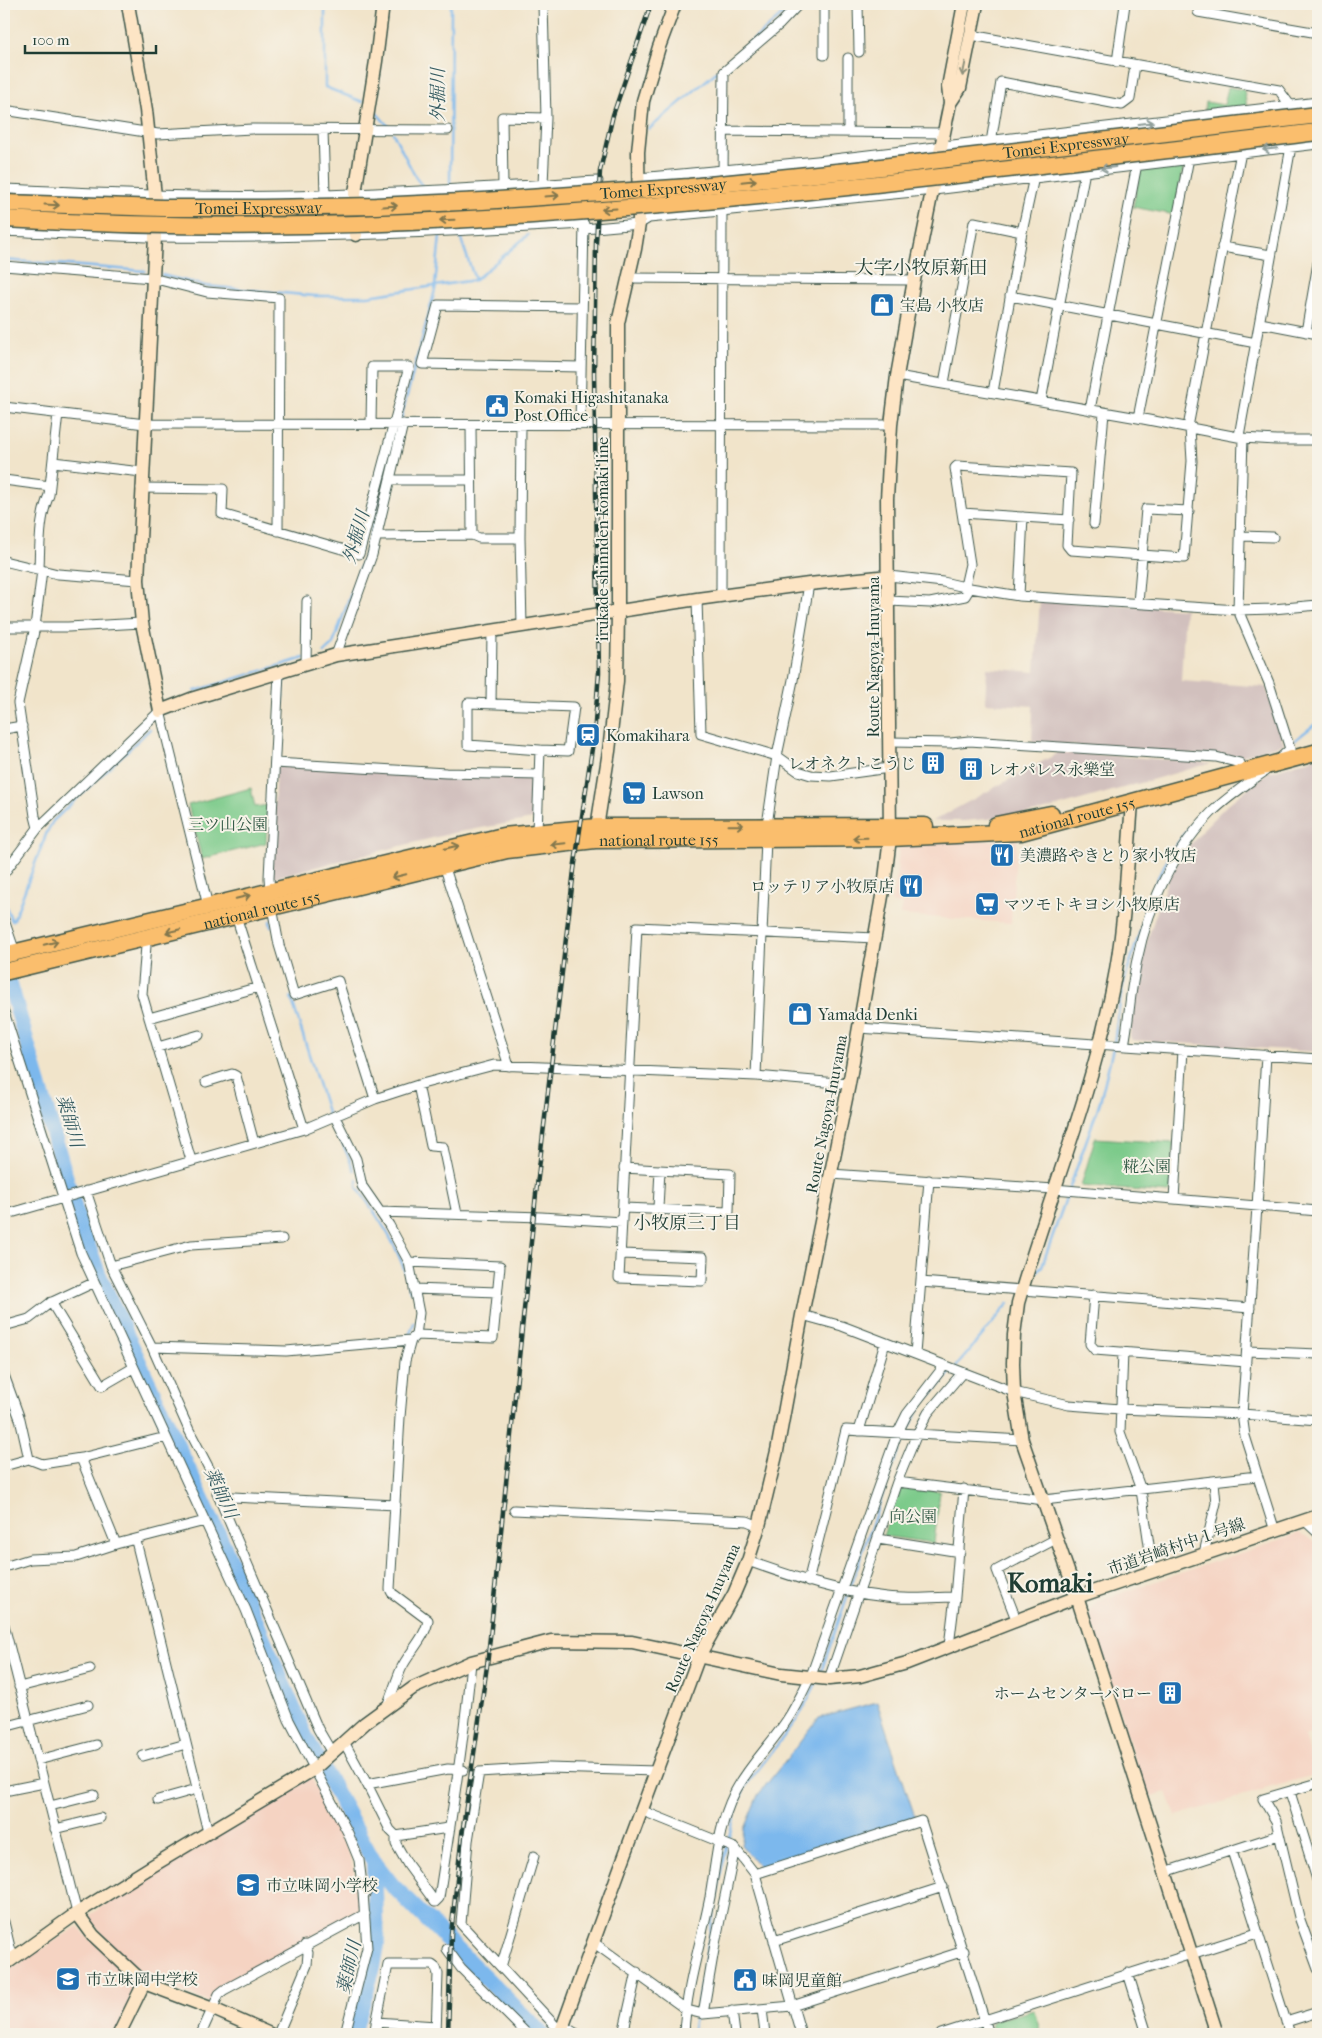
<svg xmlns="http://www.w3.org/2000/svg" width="1322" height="2038" viewBox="0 0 1322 2038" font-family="'IM FELL French Canon','Noto Serif JP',serif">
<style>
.built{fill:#f5d3c2}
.industrial{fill:#d1c0bd}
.park{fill:#7bca8a;stroke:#4d845f}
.water{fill:#7bb8ed;stroke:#4d7a90}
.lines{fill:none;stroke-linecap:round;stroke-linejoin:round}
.stream{stroke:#7bb8ed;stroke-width:2.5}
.river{stroke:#7bb8ed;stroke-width:16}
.street-tunnel{stroke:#c7c3ac;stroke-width:9;stroke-dasharray:9 4.5;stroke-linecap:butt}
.street-casing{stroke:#3e564a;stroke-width:11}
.secondary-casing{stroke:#3e564a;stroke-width:15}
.highway-casing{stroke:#3e564a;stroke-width:19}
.street{stroke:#fff;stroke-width:9}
.secondary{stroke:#fde5c5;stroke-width:12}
.highway{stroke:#fabe6d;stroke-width:16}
.rail-casing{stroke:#1f3d34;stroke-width:4.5}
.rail{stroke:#f7f3e8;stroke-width:2.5;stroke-dasharray:8;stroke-linecap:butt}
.highway-bridge-casing{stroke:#3e564a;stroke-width:19;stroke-linecap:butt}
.highway-bridge{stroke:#fabe6d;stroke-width:16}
.oneway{stroke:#8e917c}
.oneway2{stroke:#8f9e9a}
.oneway3{stroke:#82774e}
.labels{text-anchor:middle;stroke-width:4;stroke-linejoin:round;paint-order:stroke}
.street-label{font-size:16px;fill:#1f3d34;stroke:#f7f3e8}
.poi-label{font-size:16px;fill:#1f3d34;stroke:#f7f3e8;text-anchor:start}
.park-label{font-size:16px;fill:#315945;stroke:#f7f3e8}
.water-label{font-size:18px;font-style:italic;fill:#365c62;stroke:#f7f3e8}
.neighbourhood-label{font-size:18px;fill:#1f3d34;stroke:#f7f3e8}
.quarter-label{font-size:19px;fill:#1f3d34;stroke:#f7f3e8}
.town-label{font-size:26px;font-weight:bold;fill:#1f3d34;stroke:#f7f3e8}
</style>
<rect width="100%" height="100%" fill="#f7f3e8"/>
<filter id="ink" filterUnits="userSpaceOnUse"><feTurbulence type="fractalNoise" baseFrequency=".02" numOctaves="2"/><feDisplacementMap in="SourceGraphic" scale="10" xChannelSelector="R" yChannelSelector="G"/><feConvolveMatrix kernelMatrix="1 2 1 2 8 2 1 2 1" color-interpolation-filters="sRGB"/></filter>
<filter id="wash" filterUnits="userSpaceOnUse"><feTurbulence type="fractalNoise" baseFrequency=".0096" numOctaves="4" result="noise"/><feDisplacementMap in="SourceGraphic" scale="20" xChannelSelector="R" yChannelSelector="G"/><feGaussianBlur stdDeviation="1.12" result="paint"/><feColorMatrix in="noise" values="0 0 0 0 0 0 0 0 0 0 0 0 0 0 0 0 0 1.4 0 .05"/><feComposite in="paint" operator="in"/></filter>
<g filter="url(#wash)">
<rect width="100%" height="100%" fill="#f1e4ca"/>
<path class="built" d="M1017,840L1011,923L900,915L902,904L891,903L896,882L899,847L903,842Z
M1300,1533L1318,1544V1731L1305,1736L1316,1774L1176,1816L1167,1792L1147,1797L1089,1615L1097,1601Z
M311,1777L351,1858L361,1911L217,1989L211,2003L185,1993L140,1971L115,1948L92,1922L90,1915Z
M77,1927L138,1984L114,2034H4V1973Z"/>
<path class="industrial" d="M1040,600L1185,609L1181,681L1266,687L1284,744L1234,758L1032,742L1033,706L985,703L987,668L1035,672Z
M1060,752L1211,763L1042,811L1009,817L964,821H933Z
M1318,757V1052L1132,1040L1130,1036L1133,1007L1145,947L1167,881L1184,853L1205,827L1228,804L1269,772Z
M276,766L534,776L533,819L453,833L271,878Z"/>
<path class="park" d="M1228,87L1244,90L1247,107L1204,113L1206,102L1224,105Z
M1184,164L1175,215L1133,207L1140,170Z
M251,788L255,807L268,805L266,843L202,859L188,805Z
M1095,1138L1174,1143L1171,1191L1168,1193L1081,1186Z
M898,1486L940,1491L934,1543L883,1536Z
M1034,2010L1041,2034H994L991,2025L993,2021Z"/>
<path class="water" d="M877,1702L915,1817L760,1867L741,1845L744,1829L758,1795L819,1718Z"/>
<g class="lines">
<path class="stream" d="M325,4V87L363,102
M725,65L784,13
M374,110L388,126
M649,129L721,68
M393,133L416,178L424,188
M450,187L451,4
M460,236L475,280
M4,260L145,271
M162,275L206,286L315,296H368L475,280L528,235
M435,286L440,236
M400,422L436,286
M324,653L333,644L366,551L392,451
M195,691L304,658
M281,729L284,679
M1295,740L1318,722
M4,902L12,921
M14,919L47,832L53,821L150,729
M270,921L271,927
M291,997L328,1115
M1114,1043L1122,988L1157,879L1174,848L1192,824L1217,800
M333,1125L342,1142L354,1170
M357,1180V1187C381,1222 401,1248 410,1291
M1037,1271L1042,1266L1100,1102L1113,1048
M409,1336L414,1323
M956,1367L1009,1303
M908,1430L920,1407L952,1371
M820,1675L887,1481L905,1435
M692,2034L724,1855L739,1800L747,1784L798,1718L817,1682"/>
<path class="river" d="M4,963L76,1213L98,1273L222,1542L305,1736L374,1862L377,1945L373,1968L353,2034
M374,1862L392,1885L542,2034"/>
</g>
</g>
<g filter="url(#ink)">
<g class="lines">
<path class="street-tunnel" d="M464,1770L479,1772"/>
<defs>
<path id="street" d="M543,4L546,118L543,184
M824,4V55
M858,4L859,52
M1200,4L1198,12L1318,33
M971,35L1279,90L1290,105V108
M848,58V131
M1117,62L1125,4
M4,110L158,134L252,129L448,130
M323,130L325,194
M722,131L944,133
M991,142L1001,82L1122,105L1130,99L1135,65
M723,175L724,72L780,24L799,4
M639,178L817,161L1318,102
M503,188L502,117L546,118
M4,189C98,193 193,198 288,196C391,194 495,187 598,181
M584,229L639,224L649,218L934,190L1318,144
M4,231C54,233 105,236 156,237C299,239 442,232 584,224L580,425
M1222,247L1271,255
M4,266L152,278L207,292L279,298L278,531
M629,278L914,280
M1010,296L1256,343
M1260,323L1318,334
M1306,332L1318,263
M581,367L422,364L438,305L581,307
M897,376L1138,418L1243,438L1276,440H1318
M944,383L974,222L1022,232
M993,392L1022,232L1034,177
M1041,401L1085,171
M4,407L145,424L891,425
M1090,410L1137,164
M1138,418L1189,158
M471,425L472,535
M521,425L520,538L522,626
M1188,427L1241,152
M1239,436L1292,141
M1243,438L1238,610L1269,683L1290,749L1279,759
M53,462L142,472
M4,480L50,486
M391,480H471
M141,488L223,489L222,514L359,554L409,367H372L371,424
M962,513L1069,520
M1094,524L1104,413
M377,536L472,535L479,538H520
M1241,536L1273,537
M4,561L58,574L138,580
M39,569C40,545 39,518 49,495L58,413
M889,576L943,582L969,588
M965,586L970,564L955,468L957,466L1071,473L1067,545L1071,550L1184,558L1192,461L1190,428
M721,596L722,206
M1019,596L1023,517
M697,599L701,734L777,756L798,771L811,775L831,776L889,768
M889,601L930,603L965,596L970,588L1019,596L1238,610L1273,609L1318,605
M1138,603L1146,509L1189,511
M4,627H68L142,623
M336,655L372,555L403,424
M306,664L307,601
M491,704L492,631
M160,711L208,906
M4,729L22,726
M890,742L951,743L969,741L1216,757L1240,763
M275,763L446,773L539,775
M767,825L777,756L793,680L809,584
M38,828L35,816L18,703L35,627L42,570
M537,832L540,750L468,745V703L574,707L568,751L540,750
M444,865L509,1066
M4,873L38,828L160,711
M270,891L269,878L279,672
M272,907L279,945L294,995L338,981L375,1099
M236,916L304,1129
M4,920L15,952
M146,946L142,994L191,1160
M4,1012L81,1253L246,1610L289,1720L348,1833L359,1860L363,1893
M149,1018L259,987
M859,1028L1318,1059
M1124,1045C1128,1026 1129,1008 1132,988C1141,924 1165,860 1211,813C1227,797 1247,784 1265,771
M158,1047L199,1035
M1266,1055L1257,1207L1242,1414L1245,1436L1275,1531
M756,1076L766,839
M206,1082L232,1074L236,1076L254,1143
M418,1085L431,1146L443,1147L457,1214
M335,1117L356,1159L362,1186L389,1225L409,1262L419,1313L416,1335L411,1340L405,1361L400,1417L390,1589L392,1593L428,1620C426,1637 409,1652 401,1669C396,1681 392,1694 387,1706
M831,1174L1054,1189L1318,1211
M86,1191L111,1266L152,1347L189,1430L225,1499L233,1497L396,1505
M1174,1199L1183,1050
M623,1208L729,1212L730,1174L624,1168
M658,1208L660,1170
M380,1212L541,1217L622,1222
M4,1215L304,1129L375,1099L418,1085L494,1065L756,1076L849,1084
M621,1254L703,1257L702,1281L619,1278L637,927L875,938
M409,1262L500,1266L493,1338L416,1335
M111,1266L191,1245L282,1239
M921,1282L1250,1308
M414,1289L497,1292
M1094,1295L1090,1344L1095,1350L1246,1362
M51,1302L102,1386L133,1368
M802,1315L842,1326L1014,1392L1069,1405L1120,1409L1242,1414L1318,1420
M4,1326L29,1319L50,1303L93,1283
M152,1347L286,1351L411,1340
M1247,1351L1318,1354
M1123,1352L1120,1432L1141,1490L1153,1572
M915,1354L929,1180
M4,1375L20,1419L29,1459L42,1464L81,1458L166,1437
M859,1431L885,1343
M81,1458L116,1544
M4,1466L29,1459
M897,1482L1044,1500L1257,1476
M217,1493L318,1729L332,1753
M514,1510L747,1521L759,1526
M1305,1521L1318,1533
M878,1539L960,1552
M136,1541L208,1832
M1204,1553L1216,1503L1214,1482
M748,1561C793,1577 838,1592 886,1597C908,1600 932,1597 955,1597
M4,1567L30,1559L76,1557L116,1544L205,1521
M808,1582L846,1430L1022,1440
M1016,1619L997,1570L1056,1539
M4,1625L77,1913
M949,1646L955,1597L964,1489
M829,1679L897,1482L917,1434L928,1413L962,1373
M19,1687L90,1669
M8,1726L88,1705
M344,1742L367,1784L390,1830L396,1836V1844L408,1865L435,1902L439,1898C451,1819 464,1741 471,1662
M143,1756L186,1744
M38,1760L96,1745
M1318,1783L1263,1799L1276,1821L1299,1917L1318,1969
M367,1784L448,1769L463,1770
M9,1790L44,1783
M1290,1792L1318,1883
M158,1800L197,1789
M50,1806L94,1795
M643,1811L735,1848L755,1874L801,2034
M55,1829L100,1818
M396,1836L448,1828
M1232,1851L1290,2034
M1165,1872L1279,1835
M755,1874L921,1821L989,2034
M4,1922L13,1960
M774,1941L943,1887
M593,1942L687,2010L703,2014L792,2006L964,1951
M447,1949L461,1968L527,2034
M501,1967L534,1856
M1128,1973L1147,2034
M762,2009L765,2034
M732,2011L735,2034
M703,2014L715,1944L735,1848
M376,2022L436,2026
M1286,2022L1318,2012
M563,2026L577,2034
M561,2032L461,1924L468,1841L479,1772L548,1768L657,1771
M201,2034L219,1994L224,1990L365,1914
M278,2034L307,1965L308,1953L305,1945
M345,2034L367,1948L363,1893H366
M374,2034L388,1965H432L436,1968L438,1974L436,2034
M623,2034L637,1972
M684,2034C686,1987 701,1943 710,1897C716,1862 718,1826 734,1794C748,1766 770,1746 787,1720C797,1705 804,1689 812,1673L897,1434L907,1414L944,1366
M941,2034L1257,1933"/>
<path id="secondary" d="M128,4L146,110L155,196V237L138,580L142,623L160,711L191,699L336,655L697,599L809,584L889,576
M950,103L960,88L977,4
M356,235L355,193L376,61L383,4
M1132,803C1127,866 1125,929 1112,991C1091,1096 1048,1200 1018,1303L1014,1335L1013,1363L1014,1392L1022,1440L1077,1597L1217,2034
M596,834L609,751L617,681L618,610V323L635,249L639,224L638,152L643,101L659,47L675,4
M77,1913L93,1935L144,1983L213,2009L270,2034
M4,1965L77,1913L154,1865L314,1769L365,1723L413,1688L471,1662L551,1641L632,1642L781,1674L829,1679L860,1676L907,1663L1077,1597L1318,1516
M119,2034L144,1983
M560,2034L619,1871L699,1656L734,1594L748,1561L759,1526L777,1451L802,1315L849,1084L885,879L890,838L887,499L891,425L897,376L914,280L950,103L948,87L964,4"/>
<g id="highway">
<path d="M996,825L1051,814"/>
<path d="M4,955L503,836L597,827L925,826"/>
<path id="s1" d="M4,972L507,850L595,840L890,838L1021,832L1318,752"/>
</g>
</defs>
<use href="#street" class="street-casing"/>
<use href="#secondary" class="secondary-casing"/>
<use href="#highway" class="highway-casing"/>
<use href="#street" class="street"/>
<use href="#secondary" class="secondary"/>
<use href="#highway" class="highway"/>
<defs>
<path id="rail" d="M448,2034L451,1934L462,1834L487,1666L536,1194L574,870L594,735L599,672L594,373L596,243L600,171L613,115L651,4"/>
</defs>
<use href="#rail" class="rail-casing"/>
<use href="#rail" class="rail"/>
<defs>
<g id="highway-bridge">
<path id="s2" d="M4,203L163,208H263L376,206L483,201L689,187L856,170L1318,115"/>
<path d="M4,219C164,228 327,228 487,218C766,201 1042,165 1318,132"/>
</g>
</defs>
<use href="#highway-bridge" class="highway-bridge-casing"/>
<use href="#highway-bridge" class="highway-bridge"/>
</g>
<defs><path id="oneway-shaft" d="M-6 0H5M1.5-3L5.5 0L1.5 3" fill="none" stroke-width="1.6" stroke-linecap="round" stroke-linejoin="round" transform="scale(1.25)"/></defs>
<use class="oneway" href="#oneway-shaft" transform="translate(964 69) rotate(102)"/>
<g class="oneway2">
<use href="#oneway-shaft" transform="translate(1146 123) rotate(-7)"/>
<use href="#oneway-shaft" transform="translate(1270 149) rotate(174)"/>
<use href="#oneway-shaft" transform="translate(1108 168) rotate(172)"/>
</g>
<g class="oneway3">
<use href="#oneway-shaft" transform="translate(749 181) rotate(-6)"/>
<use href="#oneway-shaft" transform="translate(552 196) rotate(-4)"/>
<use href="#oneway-shaft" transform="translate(52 205) rotate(3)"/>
<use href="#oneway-shaft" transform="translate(390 206) rotate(-3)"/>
<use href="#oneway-shaft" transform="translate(609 209) rotate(176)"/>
<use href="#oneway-shaft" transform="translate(447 220) rotate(178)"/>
<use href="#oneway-shaft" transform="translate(736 825) rotate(-1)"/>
<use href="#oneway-shaft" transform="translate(860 838) rotate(179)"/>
<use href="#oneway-shaft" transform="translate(558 844) rotate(174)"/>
<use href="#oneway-shaft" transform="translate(452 847) rotate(-13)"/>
<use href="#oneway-shaft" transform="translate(399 876) rotate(166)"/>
<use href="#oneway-shaft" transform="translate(243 897) rotate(-14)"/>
<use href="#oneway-shaft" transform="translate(173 931) rotate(166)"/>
<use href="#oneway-shaft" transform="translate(51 943) rotate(-14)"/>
</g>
</g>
<defs>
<symbol id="shop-square" viewBox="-11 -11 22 22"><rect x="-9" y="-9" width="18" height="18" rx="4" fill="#1f6fb2" stroke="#f7f3e8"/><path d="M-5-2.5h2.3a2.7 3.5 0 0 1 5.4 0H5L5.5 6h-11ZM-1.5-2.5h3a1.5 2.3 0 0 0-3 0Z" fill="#fff"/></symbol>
<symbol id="civic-square" viewBox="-11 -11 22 22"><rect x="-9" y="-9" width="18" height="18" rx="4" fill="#1f6fb2" stroke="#f7f3e8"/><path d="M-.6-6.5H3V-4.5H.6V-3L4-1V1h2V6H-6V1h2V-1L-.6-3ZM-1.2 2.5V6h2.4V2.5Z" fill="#fff"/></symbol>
<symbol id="station-square" viewBox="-11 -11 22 22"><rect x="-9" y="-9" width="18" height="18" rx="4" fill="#1f6fb2" stroke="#f7f3e8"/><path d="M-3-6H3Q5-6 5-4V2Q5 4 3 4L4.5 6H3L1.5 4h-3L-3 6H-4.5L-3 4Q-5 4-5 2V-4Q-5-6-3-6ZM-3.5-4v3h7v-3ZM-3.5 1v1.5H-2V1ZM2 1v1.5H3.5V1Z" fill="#fff"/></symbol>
<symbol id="building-square" viewBox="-11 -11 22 22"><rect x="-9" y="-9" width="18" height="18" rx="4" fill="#1f6fb2" stroke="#f7f3e8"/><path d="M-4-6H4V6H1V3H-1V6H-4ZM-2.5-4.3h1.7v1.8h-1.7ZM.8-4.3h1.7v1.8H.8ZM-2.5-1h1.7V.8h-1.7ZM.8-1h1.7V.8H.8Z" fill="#fff"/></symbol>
<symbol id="supermarket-square" viewBox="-11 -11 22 22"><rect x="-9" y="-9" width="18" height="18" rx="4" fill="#1f6fb2" stroke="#f7f3e8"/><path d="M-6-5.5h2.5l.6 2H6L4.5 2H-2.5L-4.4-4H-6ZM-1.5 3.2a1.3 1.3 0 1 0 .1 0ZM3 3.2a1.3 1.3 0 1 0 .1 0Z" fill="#fff"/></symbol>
<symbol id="restaurant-square" viewBox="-11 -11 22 22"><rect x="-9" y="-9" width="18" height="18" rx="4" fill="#1f6fb2" stroke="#f7f3e8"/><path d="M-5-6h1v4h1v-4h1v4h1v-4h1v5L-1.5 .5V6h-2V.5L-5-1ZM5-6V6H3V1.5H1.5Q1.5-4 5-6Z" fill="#fff"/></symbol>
<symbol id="school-square" viewBox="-11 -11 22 22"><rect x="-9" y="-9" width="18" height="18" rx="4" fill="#1f6fb2" stroke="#f7f3e8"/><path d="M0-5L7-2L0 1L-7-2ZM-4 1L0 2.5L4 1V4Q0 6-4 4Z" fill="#fff"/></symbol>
</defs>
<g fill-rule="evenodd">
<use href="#shop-square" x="868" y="291" width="28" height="28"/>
<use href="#civic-square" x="483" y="392" width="28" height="28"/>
<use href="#station-square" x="574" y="721" width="28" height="28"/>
<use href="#building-square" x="919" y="749" width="28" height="28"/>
<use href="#building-square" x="957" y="755" width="28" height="28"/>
<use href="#supermarket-square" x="620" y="779" width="28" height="28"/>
<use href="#restaurant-square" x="988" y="841" width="28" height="28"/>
<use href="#restaurant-square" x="897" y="872" width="28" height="28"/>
<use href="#supermarket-square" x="973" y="890" width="28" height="28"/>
<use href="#shop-square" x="786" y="1000" width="28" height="28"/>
<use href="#building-square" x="1156" y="1679" width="28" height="28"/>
<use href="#school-square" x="234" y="1871" width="28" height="28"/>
<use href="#school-square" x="54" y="1965" width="28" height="28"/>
<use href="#civic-square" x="731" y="1966" width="28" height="28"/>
</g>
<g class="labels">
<g class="street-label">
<text dy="6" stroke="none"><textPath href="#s2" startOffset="1065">Tomei Expressway</textPath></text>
<text dy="6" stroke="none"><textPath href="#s2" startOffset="660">Tomei Expressway</textPath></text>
<text dy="6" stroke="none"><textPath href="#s2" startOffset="255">Tomei Expressway</textPath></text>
<text transform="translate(602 539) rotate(-90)" y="6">irukade-shinnden-komaki line</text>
<text transform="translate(873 657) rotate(-90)" y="6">Route Nagoya-Inuyama</text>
<text dy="6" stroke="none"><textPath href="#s1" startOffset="1090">national route 155</textPath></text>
<text dy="6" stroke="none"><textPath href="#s1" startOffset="670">national route 155</textPath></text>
<text dy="6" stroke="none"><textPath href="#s1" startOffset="265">national route 155</textPath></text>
<text transform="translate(826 1114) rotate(-79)" y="6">Route Nagoya-Inuyama</text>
<text transform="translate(1176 1546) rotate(-19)" y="6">市道岩崎村中１号線</text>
<text transform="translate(702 1618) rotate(-66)" y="6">Route Nagoya-Inuyama</text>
</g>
<g class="poi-label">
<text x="900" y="311">宝島 小牧店</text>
<text x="514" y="403">Komaki Higashitanaka<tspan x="514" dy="18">Post Office</tspan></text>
<text x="606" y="741">Komakihara</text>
<text x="916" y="769" text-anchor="end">レオネクトこうじ</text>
<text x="988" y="775">レオパレス永樂堂</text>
<text x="652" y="799">Lawson</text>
<text x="1020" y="861">美濃路やきとり家小牧店</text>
<text x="894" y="892" text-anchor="end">ロッテリア小牧原店</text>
<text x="1004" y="910">マツモトキヨシ小牧原店</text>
<text x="818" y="1020">Yamada Denki</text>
<text x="1152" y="1699" text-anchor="end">ホームセンターバロー</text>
<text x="266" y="1891">市立味岡小学校</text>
<text x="86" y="1985">市立味岡中学校</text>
<text x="762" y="1986">味岡児童館</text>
</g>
<g class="park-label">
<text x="228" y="830">三ツ山公園</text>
<text x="1147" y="1172">糀公園</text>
<text x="913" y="1522">向公園</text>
</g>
<g class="water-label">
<text transform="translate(438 95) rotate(-90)" y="6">外掘川</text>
<text transform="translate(356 537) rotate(-74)" y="6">外掘川</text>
<text transform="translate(70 1121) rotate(74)" y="6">薬師川</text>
<text transform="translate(221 1493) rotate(65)" y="6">薬師川</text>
<text transform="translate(349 1967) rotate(-77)" y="6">薬師川</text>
</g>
<g class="neighbourhood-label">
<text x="687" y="1229">小牧原三丁目</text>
</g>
<g class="quarter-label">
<text x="921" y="274">大字小牧原新田</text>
</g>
<g class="town-label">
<text x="1050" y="1592">Komaki</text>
</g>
</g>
<rect width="1322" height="2038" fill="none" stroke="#f7f3e8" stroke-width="20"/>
<path d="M25 45v8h131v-8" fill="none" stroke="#1f3d34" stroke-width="2.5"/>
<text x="32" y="45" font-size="15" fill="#1f3d34" stroke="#f7f3e8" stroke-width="4" paint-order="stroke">100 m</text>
</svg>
